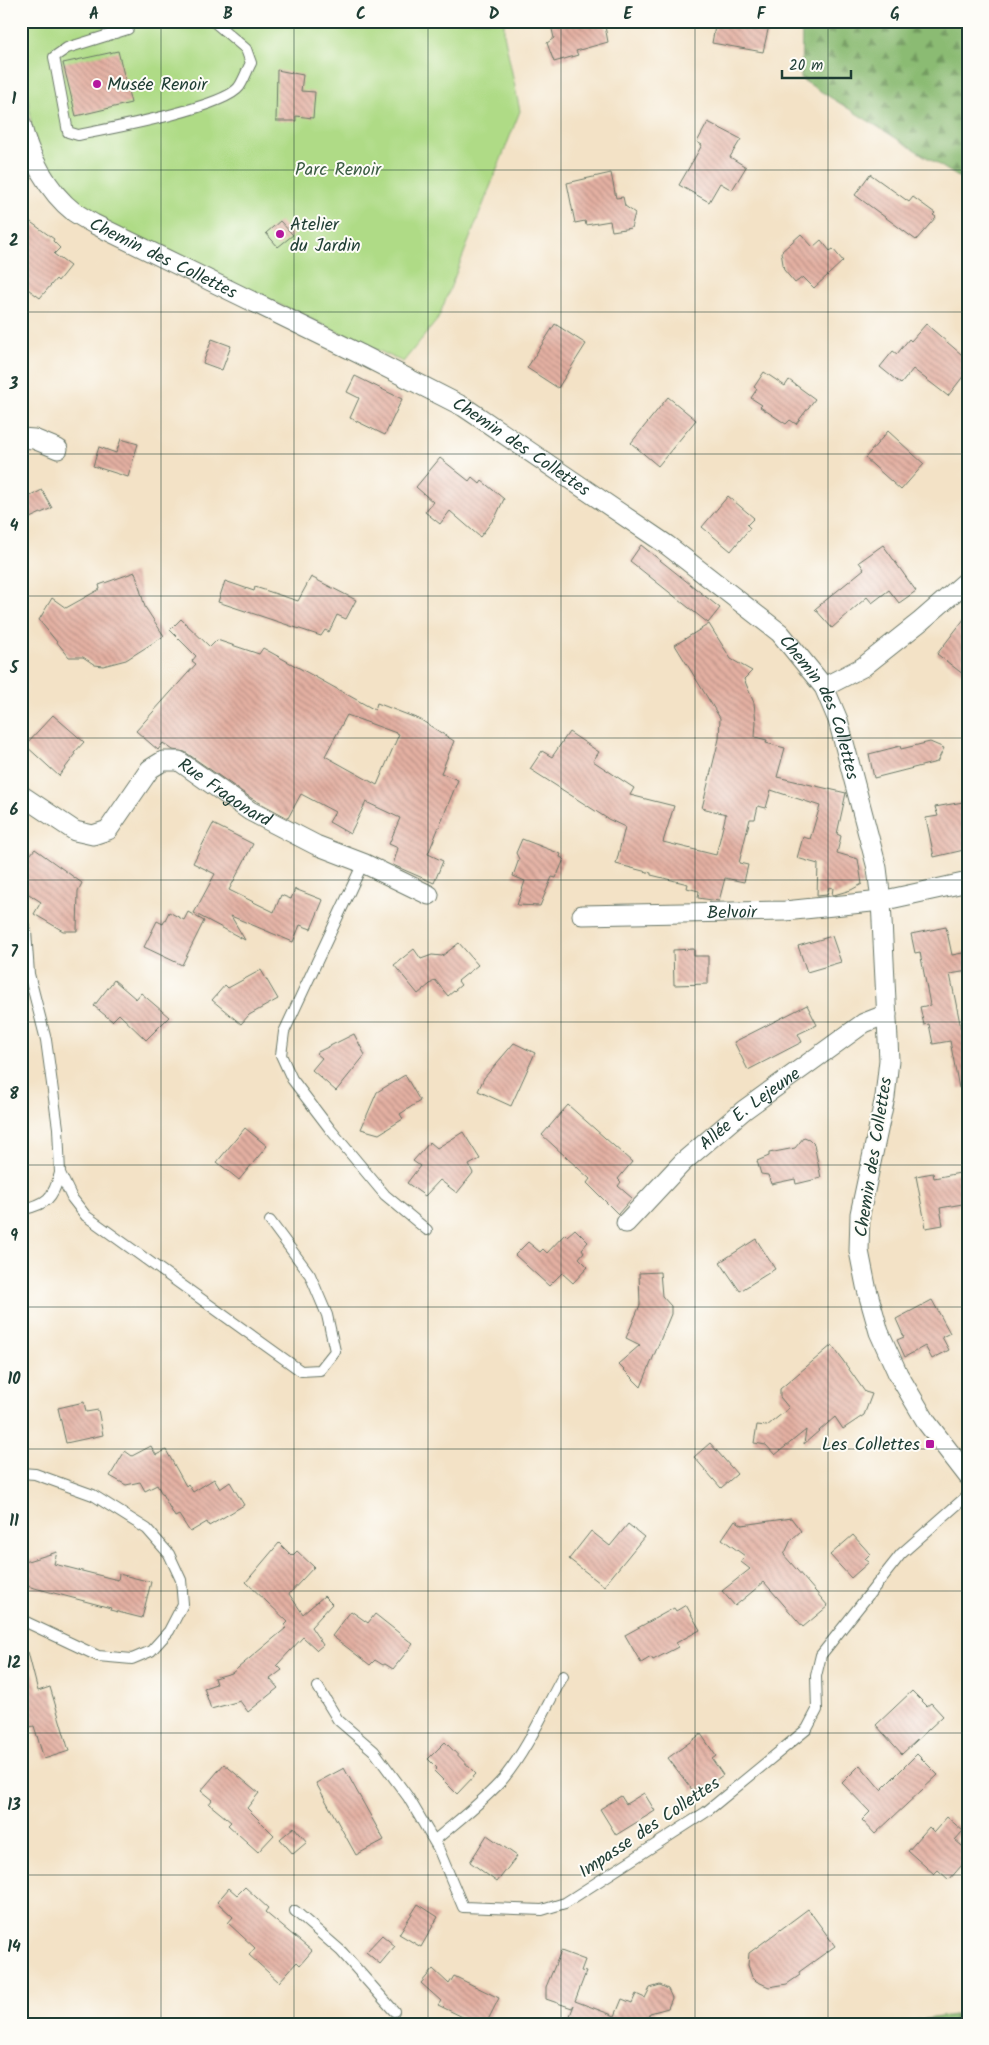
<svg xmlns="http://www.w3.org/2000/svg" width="989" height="2045" viewBox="0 0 989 2045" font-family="Kalam,sans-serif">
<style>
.green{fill:#afdb86;stroke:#678c5d}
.forest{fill:url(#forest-firs);stroke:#557c54}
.building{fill:url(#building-back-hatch);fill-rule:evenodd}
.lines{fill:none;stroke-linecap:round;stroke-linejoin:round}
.service-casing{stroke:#697767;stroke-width:12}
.minor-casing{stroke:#697767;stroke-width:21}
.service{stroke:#fff;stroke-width:10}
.minor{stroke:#fff;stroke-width:19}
.grid{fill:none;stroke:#1f3d34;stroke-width:1;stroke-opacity:0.55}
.poi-dot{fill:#b5179e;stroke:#fdfcf7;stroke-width:2}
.labels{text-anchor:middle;stroke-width:4;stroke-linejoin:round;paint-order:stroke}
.poi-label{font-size:18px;fill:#1f3d34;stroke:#fdfcf7;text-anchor:start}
.park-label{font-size:18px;fill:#3c5d44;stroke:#fdfcf7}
.street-label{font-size:18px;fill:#1f3d34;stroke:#fdfcf7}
.neatline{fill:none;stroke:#1f3d34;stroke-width:2}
.grid-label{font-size:16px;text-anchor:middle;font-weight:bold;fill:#1f3d34}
</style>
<defs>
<pattern id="forest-firs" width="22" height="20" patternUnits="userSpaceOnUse" patternTransform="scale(1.25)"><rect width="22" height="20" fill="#8bbb73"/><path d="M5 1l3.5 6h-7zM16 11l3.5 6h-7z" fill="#71995f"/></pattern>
<pattern id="building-back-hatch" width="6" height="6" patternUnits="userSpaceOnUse" patternTransform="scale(1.25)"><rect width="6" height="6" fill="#e4b0a2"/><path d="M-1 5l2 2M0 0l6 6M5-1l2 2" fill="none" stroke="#b89085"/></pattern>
</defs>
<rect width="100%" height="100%" fill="#fdfcf7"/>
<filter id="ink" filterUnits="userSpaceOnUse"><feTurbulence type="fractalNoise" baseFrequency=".02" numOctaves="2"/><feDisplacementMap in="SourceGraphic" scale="10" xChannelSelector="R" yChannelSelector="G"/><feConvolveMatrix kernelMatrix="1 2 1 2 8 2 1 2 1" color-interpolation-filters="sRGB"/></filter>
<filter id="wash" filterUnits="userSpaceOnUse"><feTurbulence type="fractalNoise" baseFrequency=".0096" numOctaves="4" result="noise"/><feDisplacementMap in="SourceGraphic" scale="20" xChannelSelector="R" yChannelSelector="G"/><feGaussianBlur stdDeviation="1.12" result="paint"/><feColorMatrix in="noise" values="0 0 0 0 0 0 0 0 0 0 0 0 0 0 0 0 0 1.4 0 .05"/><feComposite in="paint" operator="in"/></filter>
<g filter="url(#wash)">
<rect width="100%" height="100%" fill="#f3e2c6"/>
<path class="green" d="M21,21H504V34L520,111L438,319L403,362L93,218L52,186L32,130L21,38Z"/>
<path class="forest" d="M802,21H968V183L801,79Z
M968,2013V2024H891Z"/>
<g id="blocks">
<path class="building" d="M550,21H604L608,42L576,51L578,55L554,62L547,43L554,38Z
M716,21H770L763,52L712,43Z
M118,51L131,103L76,116L63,63Z
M277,70L303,75L301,91L315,92L313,118L296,116V121H276Z
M708,122L741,139L730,157L746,167L732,190L720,183L709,202L679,185L702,145L697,142Z
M611,173L616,198L623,197L625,206L635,213L631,228L612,231L610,221L586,225L585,221L575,223L567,183Z
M870,174L909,202L913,197L935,213L933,215L936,217L916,240L855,195Z
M21,215L54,239L53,241L60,248L54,254L70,266L58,281L56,279L40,298L21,284Z
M280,221L293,235L278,247L266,233Z
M801,234L813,247L821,240L830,251L833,249L843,261L814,288L803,277L795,283L784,270L781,252Z
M555,324L586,344L558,388L527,368Z
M926,324L968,360V370L948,396L913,369L901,384L880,367L893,351L897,354L909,339L911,341Z
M212,339L231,346L222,370L203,363Z
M764,372L785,386L789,380L815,399L796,424L790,420L786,424L760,407L762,405L751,398L757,389L754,387Z
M355,376L402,399L385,435L350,418L359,398L347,392Z
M668,397L696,420L658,466L631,443Z
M888,431L924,464L901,490L865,458Z
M121,439L138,444L128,477L93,466L99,447L116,453Z
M440,458L469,481L472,477L480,484L482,481L504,499L496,516L480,537L450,511L440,524L425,512L433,502L416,487Z
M42,490L52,508L21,522V501Z
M728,496L754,518L747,525L750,528L731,551L702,527Z
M641,545L720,608L708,623L630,561Z
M883,545L916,591L899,603L889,590L872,603L867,597L832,628L815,609L864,569L859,562Z
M135,572L145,607L164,636L126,660L103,666L95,665L83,657H69L39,620L52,598L66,608L100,589L99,585Z
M311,577L356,600L346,619L337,615L329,632L325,630L321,636L218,602L225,581L254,591L255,587L298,601Z
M968,614V678L937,654Z
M181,619L210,647L217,640L259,654L263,648L375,710L377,703L421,720L454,741L441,773L458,780L428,854L443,861L434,883L393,865L398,848L389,844L400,818L366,802L350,834L329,822L335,812L301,794L288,818L251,798L185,752L173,750L163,743L158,750L136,731L196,664L192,661L196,656L170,630ZM347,715L399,734L377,785L325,756Z
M709,624L731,659L752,671L744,679L754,703L756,722L755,737L767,740L766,743L785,748L777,777L846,793L837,834L841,836L837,853L858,859L862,884L851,890L834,895H832L833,888L829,887L827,895L817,896L818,864L797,858L803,837L810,839L820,806L771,790L766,808L758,806L755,819H750L739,863L748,865L744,882L725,878L719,901L698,898L699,891L687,888L688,884L651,875V873L616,864L625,827L608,819L530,769L542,751L552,757L569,732L599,752L593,761L634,788L630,795L674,806L663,842L716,855L726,814L702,808L719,739L720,718L675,645Z
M53,715L84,742L74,753L75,755L59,776L25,745Z
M930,742L944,748L937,762L874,778L869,754L900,746L901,749Z
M963,802L968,825V849L934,857L926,818L938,816L935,807Z
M213,824L253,844L229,890L274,912L281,895L291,899L295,889L323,900L311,929L300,925L293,942L231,916L245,940L194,913L215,874L193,863Z
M522,839L561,854L560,857L564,859L556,878L552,877L540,906L517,905L525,881L513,876L519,859L516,853Z
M21,849L30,855L35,849L82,883L78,891L77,931H63L34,914L41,902L21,889Z
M169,912L184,920L188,912L204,921L182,965L144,947L157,921L163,924Z
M946,927L952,955L968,952V971L950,974L961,1028L968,1026V1087L959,1088L950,1041L933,1044L929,1024L924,1025L920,1007L930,1005L920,952L915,953L911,934Z
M832,936L841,962L807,972L798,946Z
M459,943L478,965L458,981L461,985L448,996L435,980L418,994L394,965L414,949L421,959L432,955L442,956Z
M694,949V956H708V984L674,985L673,950Z
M261,970L278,999L249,1015L241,1024L212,1000L225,985L228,988Z
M114,980L136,999L141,993L169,1017L146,1040L119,1014L112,1021L94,1006Z
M807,1005L817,1025L798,1034L802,1042L748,1070L734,1042Z
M354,1034L365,1055L336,1091L312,1070L322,1058L316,1053Z
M514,1043L535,1053L511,1106L478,1091L484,1078Z
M405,1075L420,1101L400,1114L403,1119L379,1134L361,1129L377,1092Z
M568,1105L632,1162L618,1179L621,1182L618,1186L632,1198L618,1214L587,1183L590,1179L542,1135Z
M245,1128L267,1146L239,1180L217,1162Z
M463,1132L480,1159L469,1165L473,1173L457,1193L440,1180L425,1196L407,1183L420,1166L413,1161L430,1142L437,1148Z
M804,1137L809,1139L814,1144L821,1178L796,1184L795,1179L771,1184L768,1175L761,1174L757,1161L769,1156V1153L795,1148Z
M965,1172L968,1203L940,1208L943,1225L926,1228L916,1176L933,1173L934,1178Z
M575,1229L588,1242L582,1249L584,1252L579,1258L588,1267L573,1283L562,1273L549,1286L515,1255L528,1242L540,1252L543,1249L547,1253L565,1234L567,1236Z
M756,1239L775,1269L740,1291L720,1262Z
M660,1272L662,1296L671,1306V1314L641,1387L618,1364L640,1345L626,1338L640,1305L639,1273Z
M932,1300L950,1333L942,1337L949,1350L932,1359L925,1346L905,1357L897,1340L904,1337L896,1319Z
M832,1345L865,1392L872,1394L864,1415L843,1429L835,1417L804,1444L806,1430L775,1455L766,1445L754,1443L757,1425L767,1426L789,1408L780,1397V1389Z
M84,1402L86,1412L98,1410L103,1435L66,1443L58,1408Z
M710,1443L737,1474L721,1488L694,1457Z
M151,1446L156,1455L166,1450L186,1486L188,1484L193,1492L214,1479L220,1489L230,1482L244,1505L209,1526L207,1522L190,1532L179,1515L175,1517L157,1485L145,1491L140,1482L126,1485L110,1476L125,1451L132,1456Z
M791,1518L801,1531L791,1540L784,1555L828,1606L803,1627L764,1582L735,1606L722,1591L750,1569L741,1562L745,1556L722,1539L735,1520L742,1525Z
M628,1524L644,1537L604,1586L569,1559L591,1531L610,1546Z
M853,1535L870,1554L865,1559L869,1562L851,1578L830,1555Z
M279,1543L292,1556L297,1551L314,1567L289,1594L303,1614L324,1596L332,1604L311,1627L323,1645L317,1650L303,1637L277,1665L282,1670L270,1679L278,1688L248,1712L240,1701L211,1709L204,1688L216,1684L214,1678L232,1673L286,1628L285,1625L288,1622L246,1582Z
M57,1552L54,1564L118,1580L119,1574L151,1582L142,1618L110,1610L111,1608L27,1586L26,1583L21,1584V1563Z
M686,1605L700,1630L676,1643L678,1647L653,1660L651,1657L641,1663L625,1635L674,1608L676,1611Z
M351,1611L368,1623L375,1614L413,1644L393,1669L385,1664L383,1665L375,1660L370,1665L332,1636Z
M28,1652L38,1691L50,1687L69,1751L44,1759L34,1726L21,1729V1653Z
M912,1691L927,1706L931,1703L943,1716L902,1754L876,1725Z
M701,1734L716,1756L712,1759L723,1775L702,1790L700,1786L693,1791L668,1758Z
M445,1742L476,1774L457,1794L434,1771L437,1768L428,1759Z
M917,1754L938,1775L875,1834L862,1820L870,1812L842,1783L860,1765L881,1790Z
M224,1764L259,1793L247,1808L274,1835L258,1852L228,1825L231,1822L209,1804L212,1800L201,1791Z
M344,1768L384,1840L356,1855L316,1783Z
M644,1793L655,1811L616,1835L600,1809L621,1796L626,1804Z
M947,1817L963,1831L955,1840L968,1851V1858L949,1880L938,1870L934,1874L908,1851L929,1827L934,1832Z
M294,1827L307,1842L293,1854L280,1839Z
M487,1835L517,1856L497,1882L470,1862Z
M245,1887L268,1908L265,1912L312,1951L300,1965L297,1962L279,1982L249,1955L255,1948L228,1923L233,1917L217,1902L229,1888L237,1895Z
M418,1904L438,1917L421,1947L399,1934Z
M808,1909L835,1946L799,1972L800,1975L787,1984L769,1987L756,1981L752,1977L748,1965L749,1953Z
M382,1935L395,1946L380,1964L366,1952Z
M561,1951L585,1960L581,1971L586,1972L575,2001L615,2016L622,1999L632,2003L636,1994L645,1998L650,1988L660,1985L668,1989L672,1998L668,2008L650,2013L644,2024H567L574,2005L572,2008L546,1999V1987Z
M433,1969L449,1984L454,1976L499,1998L486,2024H477L438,2005L441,2001L421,1983Z"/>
</g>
</g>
<g filter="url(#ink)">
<use href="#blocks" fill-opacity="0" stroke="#697767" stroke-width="1"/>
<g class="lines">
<defs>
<path id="service" d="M128,29L67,48L54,57L68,132L78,135C108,129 223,108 239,87C244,80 247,70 251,63L246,49L213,21
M363,863L284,1032L281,1055L292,1079L330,1129L385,1195L427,1230
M21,919L26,931L29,974L46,1040L58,1128L60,1173L72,1198L86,1216L301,1371L320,1370L335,1351L327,1315L310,1275L270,1221
M21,1210C47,1204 53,1199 60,1173
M21,1473L35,1474L93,1495L147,1529L169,1554L181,1580L183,1604L169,1631L151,1651L132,1659L98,1656L26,1622
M318,1687L338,1720L374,1751L408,1797L438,1848L463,1907L542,1910L565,1903L706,1812L807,1729L817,1710L816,1676L821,1655L901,1554L968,1495
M434,1841C457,1821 483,1802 503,1779C527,1750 545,1709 563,1676
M295,1911L341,1951L394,2011"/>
<g id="minor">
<path id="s1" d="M21,123C28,154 48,192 74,212C80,216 87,220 94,224L360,354L464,407L667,545L780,633L824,687L838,720L877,868L881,901L889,1060L885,1097L860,1214L859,1251L866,1286L879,1332L898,1374L927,1423L968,1476"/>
<path d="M21,438L34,439L58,449"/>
<path d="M824,687L863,667L921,621L968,580"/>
<path id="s2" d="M21,795L75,831L93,835L108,830L150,769L163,761H179L250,811L316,845L363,863L429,895"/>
<path id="s3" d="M582,915L785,911L881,901L968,882"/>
<path id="s4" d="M626,1223L683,1162L744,1110L864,1023L887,1014"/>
</g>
</defs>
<use href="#service" class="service-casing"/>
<use href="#minor" class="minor-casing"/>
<use href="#service" class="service"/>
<use href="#minor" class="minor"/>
</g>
</g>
<path class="grid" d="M161,21V2024M294,21V2024M428,21V2024M561,21V2024M695,21V2024M828,21V2024M21,170H968M21,312H968M21,454H968M21,596H968M21,738H968M21,880H968M21,1022H968M21,1165H968M21,1307H968M21,1449H968M21,1591H968M21,1733H968M21,1875H968"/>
<g class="poi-dot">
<circle cx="97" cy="84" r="5"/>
<circle cx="280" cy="234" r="5"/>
<rect x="925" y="1439" width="10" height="10" rx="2.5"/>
</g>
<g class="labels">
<g class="poi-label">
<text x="107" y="90">Musée Renoir</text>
<text x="290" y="230">Atelier<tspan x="290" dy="21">du Jardin</tspan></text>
<text x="920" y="1450" text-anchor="end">Les Collettes</text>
</g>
<g class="park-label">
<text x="338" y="175">Parc Renoir</text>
</g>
<g class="street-label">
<text dy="6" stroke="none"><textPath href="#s1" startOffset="206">Chemin des Collettes</textPath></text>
<text dy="6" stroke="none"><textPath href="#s1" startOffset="611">Chemin des Collettes</textPath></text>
<text dy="6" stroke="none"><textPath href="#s1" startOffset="1016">Chemin des Collettes</textPath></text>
<text dy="6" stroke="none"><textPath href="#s2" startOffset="260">Rue Fragonard</textPath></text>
<text dy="6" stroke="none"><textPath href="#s3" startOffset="150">Belvoir</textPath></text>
<text dy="6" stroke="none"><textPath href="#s4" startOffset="169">Allée E. Lejeune</textPath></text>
<text transform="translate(873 1157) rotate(-81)" y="6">Chemin des Collettes</text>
<text transform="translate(649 1827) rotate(-34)" y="6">Impasse des Collettes</text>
</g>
</g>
<rect width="989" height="2045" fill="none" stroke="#fdfcf7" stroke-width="55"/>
<path d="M782 70v8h69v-8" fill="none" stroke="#1f3d34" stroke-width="2.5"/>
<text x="789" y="70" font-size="15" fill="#1f3d34" stroke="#fdfcf7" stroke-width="4" paint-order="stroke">20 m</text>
<rect x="28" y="28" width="934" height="1990" class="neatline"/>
<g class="grid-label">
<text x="94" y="19">A</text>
<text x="228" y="19">B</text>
<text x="361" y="19">C</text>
<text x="494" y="19">D</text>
<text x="628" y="19">E</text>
<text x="761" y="19">F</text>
<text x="895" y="19">G</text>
<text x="14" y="104">1</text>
<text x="14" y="246">2</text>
<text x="14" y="389">3</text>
<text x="14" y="531">4</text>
<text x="14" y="673">5</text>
<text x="14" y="815">6</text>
<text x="14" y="957">7</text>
<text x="14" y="1099">8</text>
<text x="14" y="1241">9</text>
<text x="14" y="1384">10</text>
<text x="14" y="1526">11</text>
<text x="14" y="1668">12</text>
<text x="14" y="1810">13</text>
<text x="14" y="1952">14</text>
</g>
</svg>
